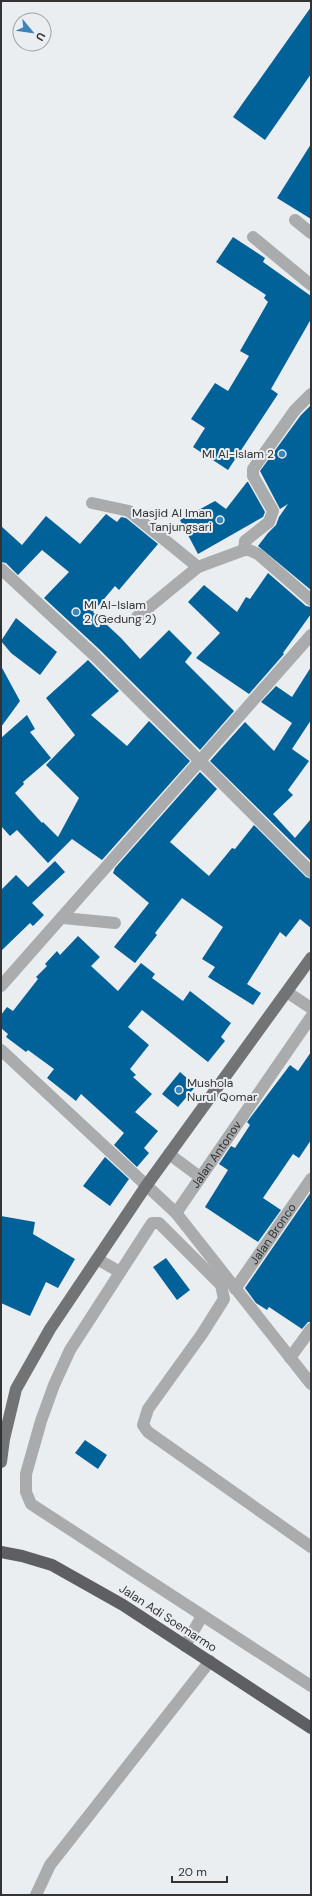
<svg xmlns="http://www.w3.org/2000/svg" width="312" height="1896" viewBox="0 0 312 1896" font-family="'DM Sans',sans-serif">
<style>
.building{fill:#006298}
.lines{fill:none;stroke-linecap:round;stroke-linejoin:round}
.minor{stroke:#a9abac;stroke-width:12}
.major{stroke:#717375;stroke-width:12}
.highway{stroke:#5d5f62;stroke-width:12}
.poi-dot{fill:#3c85b9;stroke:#ebeef0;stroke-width:1.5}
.labels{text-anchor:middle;stroke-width:4;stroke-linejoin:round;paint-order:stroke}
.poi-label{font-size:12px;fill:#323334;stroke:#ebeef0;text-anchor:end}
.street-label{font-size:12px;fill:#323334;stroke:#ebeef0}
</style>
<rect width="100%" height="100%" fill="#ebeef0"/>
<path class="building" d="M311,7V74L265,140L233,117Z
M311,144V219L277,198Z
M233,237L265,258L263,262L311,296V319L271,389L278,394L228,470L193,447L205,428L191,419L215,383L228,391L249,356L240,351L268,302L264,298L266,295L216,262Z
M311,405V590L258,546L268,533L276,525L279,517L288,504L280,509L260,471L301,415Z
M247,482H248L265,512L263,517L198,554L180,520L215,501L226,509Z
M106,514L117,522L121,517L126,518L158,544L119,590L115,586L93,612L121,638L140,659L169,630L192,653L185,662L234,711L200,750L99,649L44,598L69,572L42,550L18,575L6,563L1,562V526L22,545L46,516L80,544Z
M268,573L306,606L311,607V614L283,653L284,654L249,694L196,658L220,633L188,602L204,585L237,612L246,597L250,599Z
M16,618L57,652L40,675L11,653L1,641Z
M88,660L119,691L91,715L127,746L149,721L190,761L102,860L72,839L48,863L17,830L10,836L1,826V738L27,715L35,729L30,732L51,758L23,782L24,784L15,793L42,823L43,822L58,837L79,798L46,765L75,735L46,698Z
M1,666L20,701L1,727Z
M311,667V720L292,749L309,761L288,790L293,795L273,814L295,838L311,819V861L210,761L245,722L274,751L292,723L261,702L276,686L292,697Z
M200,772L217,789L170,842L209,876L232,848L235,849L254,825L306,877L311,879V928L300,919L286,937L280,932L247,984L261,993L253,1005L208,977L215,967L202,959L223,927L182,898L155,933L157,935L135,963L114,947L149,903L113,873L115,868Z
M55,861L65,872L32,903L44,915L33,926L30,923L1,951V890L16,875L28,887Z
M78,936L100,957L91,966L118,991L141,963L155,974L152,978L183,1001L190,991L231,1023L221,1037L225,1041L208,1062L142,1010L128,1027L149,1045L130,1069L136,1075L133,1077L152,1094L135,1112L158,1131L144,1148L149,1153L137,1167L114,1145L124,1133L81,1094L76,1101L47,1078L54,1069L28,1050L26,1052L6,1037L8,1034L1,1028V1015L7,1007L13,1011L38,979L36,977L47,966L45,964L57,951L60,955Z
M311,1052V1140L299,1158L293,1154L263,1198L281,1210L258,1242L205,1207L228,1170L219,1164L231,1146L235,1148L250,1125L247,1122L290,1065L298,1071Z
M180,1072L196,1086L178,1107L162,1094Z
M105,1157L129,1179L110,1206L83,1186Z
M311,1192V1322H308L302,1329L269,1307L267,1310L256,1303L245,1288Z
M1,1216L35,1222L33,1234L75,1259L58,1288L46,1282L30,1316L1,1303Z
M166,1258L190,1290L177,1300L153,1267Z
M85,1440L107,1455L98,1469L75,1453Z"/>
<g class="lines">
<g class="minor">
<path d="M295,220L311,233"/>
<path d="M253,237L311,285"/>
<path d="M92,503L129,511L198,567"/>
<path d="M244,550L245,541L269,522L273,511L253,476V469L295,410L311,394"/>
<path d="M1,569L94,655L311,872"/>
<path d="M137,617L198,567L244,550H249L258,554L311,600"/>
<path d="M63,918L115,923"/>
<path d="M1,986L311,635"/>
<path d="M287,992L311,1008"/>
<path d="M1,1050L176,1213L311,1384"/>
<path d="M169,1154L200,1177"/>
<path id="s1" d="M176,1213L311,1017"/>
<path d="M97,1259L120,1272"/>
<path id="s2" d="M235,1289L311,1179"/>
<path d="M290,1358L311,1329"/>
<path d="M311,1547L148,1432L143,1425L148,1409L202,1334L224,1299L221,1285L159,1223H152L70,1350L54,1385L41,1421L26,1474V1492L31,1504L311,1686"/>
<path d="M185,1646L202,1616"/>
<path d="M36,1895L50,1865L210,1661"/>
</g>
<path class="major" d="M1,1462L4,1439L16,1389L50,1329L146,1186L311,958"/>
<path class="highway" d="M1,1552L22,1556L52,1565L123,1605L311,1728"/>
</g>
<g class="poi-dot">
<circle cx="282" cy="454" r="4"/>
<circle cx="220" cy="520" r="4"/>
<circle cx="76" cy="612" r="4"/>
<circle cx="179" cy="1090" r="4"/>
</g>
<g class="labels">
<g class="poi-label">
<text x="274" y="458">MI Al-Islam 2</text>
<text x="212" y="517">Masjid Al Iman<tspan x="212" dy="14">Tanjungsari</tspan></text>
<text x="84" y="609" text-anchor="start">MI Al-Islam<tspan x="84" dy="14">2 (Gedung 2)</tspan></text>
<text x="187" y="1087" text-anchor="start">Mushola<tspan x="187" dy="14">Nurul Qomar</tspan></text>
</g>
<g class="street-label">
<text dy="4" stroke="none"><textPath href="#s1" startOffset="71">Jalan Antonov</textPath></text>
<text dy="4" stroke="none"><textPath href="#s2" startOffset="67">Jalan Bronco</textPath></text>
<text transform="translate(168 1618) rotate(33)" y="4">Jalan Adi Soemarmo</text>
</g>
</g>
<rect width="312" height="1896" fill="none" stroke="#323334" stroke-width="4"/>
<g transform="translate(32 32) rotate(119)"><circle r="19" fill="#ebeef0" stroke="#a1a3a5"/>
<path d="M0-3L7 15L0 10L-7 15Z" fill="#3c85b9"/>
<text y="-6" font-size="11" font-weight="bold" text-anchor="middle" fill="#323334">U</text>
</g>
<path d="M172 1876v6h55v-6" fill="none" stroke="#323334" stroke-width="2"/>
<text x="178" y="1876" font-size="12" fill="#323334" stroke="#ebeef0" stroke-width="3" paint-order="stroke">20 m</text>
</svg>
